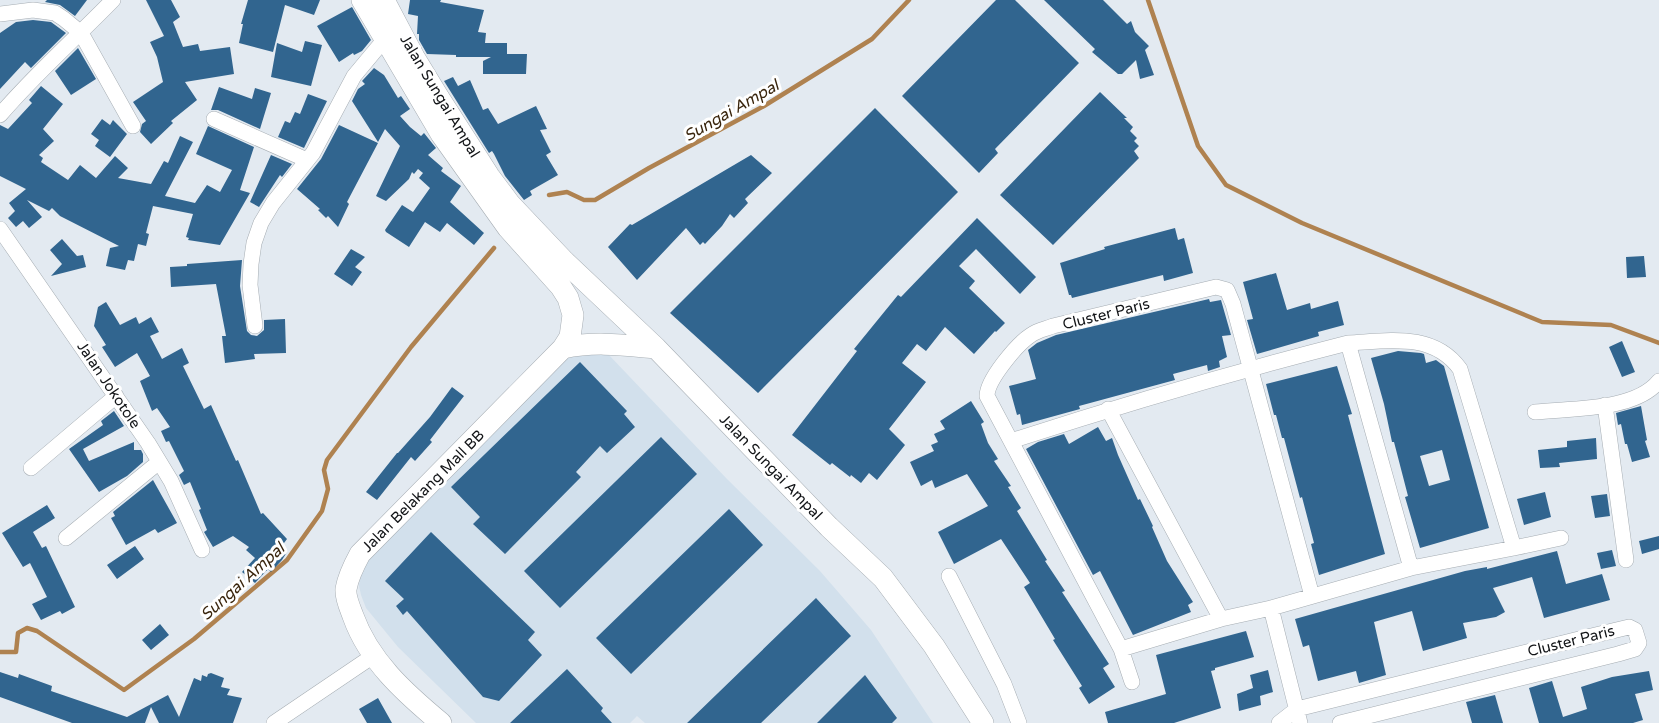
<svg xmlns="http://www.w3.org/2000/svg" width="1659" height="723" viewBox="0 0 1659 723" font-family="'Varela Round',sans-serif">
<style>
.built{fill:#d2e0ec}
.lines{fill:none;stroke-linecap:round;stroke-linejoin:round}
.stream{stroke:#af8250;stroke-width:4.5}
.building{fill:#31658f;fill-rule:evenodd}
.street-casing{stroke:#a6adb3;stroke-width:16}
.secondary-casing{stroke:#a6adb3;stroke-width:22}
.street{stroke:#fff;stroke-width:15}
.secondary{stroke:#fff;stroke-width:21}
.labels{text-anchor:middle;stroke-width:6;stroke-linejoin:round;paint-order:stroke}
.street-label{font-size:15px;fill:#121417;stroke:#fff}
.water-label{font-size:16px;font-style:italic;fill:#39250d;stroke:#fff}
</style>
<rect width="100%" height="100%" fill="#e3eaf1"/>
<path class="built" d="M572,349L608,354L727,479L820,571L871,630L933,723H645L637,716L630,723H476L398,647L366,608L361,595L359,586L362,558Z"/>
<g class="lines">
<path class="stream" d="M1148,0L1198,146L1226,185L1302,223L1542,322L1611,325L1659,343
M549,195L567,192L584,200H595L649,168L764,106L872,39L909,0
M0,652H16L18,633L27,628L37,631L124,690L194,639L287,560L322,511L328,489L324,470L327,460L411,347L494,248"/>
</g>
<path class="building" d="M47,0H87L75,16L60,5L45,2Z
M146,0H171L180,17L173,22L183,47L198,44L200,51L230,47L234,74L185,82L197,100L171,121L173,123L151,144L140,132L142,124L146,121L133,102L163,82L157,57L150,42L164,36Z
M248,0H320L314,15L285,5L273,52L239,43L243,24H241Z
M410,0H441L440,2L484,10L478,32L486,33L485,43H507V54H527L526,74H483V61L491,57H456V55L427,54L419,40V34H417L418,16L408,14Z
M996,0H1015L1079,63L995,149L998,153L979,173L902,96Z
M1044,0H1103L1127,24L1131,21L1135,32L1149,46L1145,50L1154,75L1140,79L1136,60L1122,74H1118L1092,52L1095,49Z
M352,7L371,40L362,51L354,55L353,53L339,62L317,26Z
M33,20L51,22L66,33L31,68L25,62L0,89V33L16,22Z
M305,41L322,45L311,86L271,77L277,43L302,52Z
M78,48L96,79L71,95L55,71Z
M374,68L384,75L398,98L401,96L410,109L400,116L410,127L421,136L424,133L436,148L428,155L443,168L441,171L461,186L450,202L484,233L474,245L447,223L440,232L425,222L409,247L386,232L385,230L402,205L413,212L430,188L419,178L423,173L418,169L414,174L412,172L409,179L386,201L376,196L400,146L385,129L378,142L352,101L358,89L365,84L362,81Z
M453,77L458,86L470,80L483,110L488,108L498,124L536,106L547,129L540,130L551,152L546,155L558,175L530,191L532,195L524,200L505,176L494,154L492,151L489,153L444,81Z
M41,86L63,104L43,129L54,141L39,155L43,158L41,162L68,180L80,165L96,178L115,156L128,168L118,178L151,184L164,161L168,163L180,136L193,142L165,196L195,203L207,185L220,192L232,170L196,154L208,126L254,147L240,190L250,193L220,245L188,240L189,238L186,237L193,214L153,206L146,233L149,234L146,246L138,244L134,261L128,260L125,270L106,266L110,248L119,246L60,216L52,208L49,211L27,200L42,217L29,228L23,221L16,227L8,218L15,211L9,203L26,189L0,176V125L8,129L32,103L29,100Z
M219,87L252,99L255,88L271,93L260,129L218,110H211Z
M1100,92L1127,118H1124L1133,127L1130,131L1137,138L1134,141L1139,146L1134,151L1139,158L1053,245L1000,195Z
M308,94L327,101L304,148L278,137L285,121L290,123L295,112L300,114Z
M875,108L958,192L758,393L670,313Z
M102,119L110,125L113,120L127,134L110,157L95,146L99,140L91,134Z
M339,125L378,143L347,202L349,204L338,227L328,216L326,218L318,210L320,209L297,189L321,159Z
M271,155L292,164L282,177L280,175L259,207L250,202Z
M751,155L772,173L745,199L748,203L734,218L730,214L722,226L705,244L703,242L700,245L686,228L637,280L608,247L630,224L632,225Z
M977,218L1036,277L1020,294L976,249L959,266L975,281L969,288L1005,323L996,332L995,331L974,354L945,327L926,351L917,344L902,363L926,382L889,429L905,445L877,480L869,473L861,483L851,475L850,477L832,463L830,465L792,435L857,351L854,349L898,295L901,297Z
M1175,228L1178,240L1184,238L1193,273L1164,281L1163,275L1072,298L1071,295H1069L1060,263L1105,249L1104,247Z
M62,239L77,256L83,255L86,267L51,276L62,264L50,250Z
M351,249L365,257L355,267L362,272L352,286L334,274Z
M1644,256L1646,277L1627,278L1626,257Z
M242,260L240,286L247,331L251,335L257,336L264,330V320L285,319L286,353L254,354L255,359L225,363L222,336H226L216,284L171,287L170,267L187,266V264Z
M1276,273L1287,310L1310,303L1311,309L1338,301L1344,325L1318,332L1319,336L1257,354L1247,320L1253,319L1243,282Z
M1209,299L1210,302L1221,300L1231,335L1222,336L1227,357L1219,361L1220,367L1208,371L1207,365L1173,374L1175,380L1079,406L1080,409L1022,425L1020,414L1017,415L1009,386L1036,379L1028,350L1037,343L1056,335Z
M106,302L120,325L136,317L139,324L151,317L159,332L150,336L162,359L182,348L189,363L183,366L204,409L211,405L236,461L238,460L261,514L263,513L287,539L281,547L287,552L282,560L271,572L268,569L255,583L242,572L255,558L246,550L249,547L233,536L213,547L204,532L207,530L199,510L201,509L190,482L184,485L179,475L184,471L169,441L166,442L161,431L170,427L157,408L152,411L140,381L150,376L137,353L115,367L102,347L106,345L94,326L98,307Z
M1622,341L1635,372L1622,377L1609,347Z
M1398,351L1421,353L1424,354L1426,363L1436,360L1444,366L1489,528L1420,548L1405,497L1408,496L1394,442H1392L1384,404L1371,358ZM1442,450L1450,480L1429,486L1420,456Z
M580,362L627,411L624,414L635,427L607,453L600,446L576,472L581,477L505,554L473,524L480,517L451,487Z
M1337,366L1352,414L1348,415L1385,554L1319,575L1311,544L1314,543L1302,497L1300,498L1284,438H1282L1276,415H1274L1266,384Z
M452,387L464,396L430,440L432,442L415,461L411,457L377,500L366,492L397,453H398L430,417Z
M971,401L984,422L981,424L988,443L998,459L994,461L1011,486L1008,487L1021,508L1017,511L1047,560L1045,561L1065,591L1062,592L1109,664L1103,668L1115,687L1089,704L1079,688L1082,686L1053,640L1055,639L1024,587L1030,583L1001,539L954,564L938,532L988,506L967,474L935,488L932,480L921,486L910,462L934,451L931,445L938,442L934,434L945,429L940,421Z
M1641,406L1647,440L1645,441L1650,457L1632,462L1627,444H1625L1621,424L1618,425L1616,413Z
M114,411L124,426L83,449L89,461L134,442V450H141L143,454V462L127,476L99,492L69,449L103,425L101,421Z
M1098,427L1106,441L1112,438L1118,455L1138,500L1140,499L1153,526L1152,527L1167,561L1193,602L1188,605L1191,612L1133,635L1100,571L1093,575L1026,449L1038,442L1064,434L1069,444Z
M661,437L697,474L560,608L524,571Z
M1596,438L1597,459L1559,463L1560,467L1540,468L1538,450L1567,447V441Z
M153,480L177,523L158,533L155,529L126,545L111,518L115,516L113,512Z
M1545,492L1551,517L1524,525L1517,499Z
M1607,494L1610,516L1595,518L1591,496Z
M47,505L55,518L33,532L42,548L46,546L75,607L62,614L60,611L41,620L32,604L47,597L30,563L23,567L2,533Z
M729,509L763,545L631,674L596,638Z
M431,532L535,632L528,640L542,655L499,701L483,697L407,611L403,615L396,606L404,599L385,581Z
M1659,536V549L1642,554L1639,541Z
M135,546L144,559L117,579L107,565Z
M1612,550L1616,566L1601,569L1597,553Z
M1557,551L1566,584L1602,574L1610,600L1544,618L1532,577L1493,588L1505,612L1496,617L1463,623L1467,638L1423,651L1412,611L1374,622L1386,675L1359,683L1356,671L1318,681L1309,645L1303,647L1295,619L1465,571L1487,567V569Z
M816,598L851,636L761,723H687Z
M160,624L169,635L151,650L142,640Z
M1246,631L1254,657L1215,668V670L1211,671L1221,708L1174,723H1108L1105,712L1166,694L1156,655Z
M567,669L603,708L601,711L612,723H510Z
M1268,670L1273,692L1260,696L1261,705L1239,711L1237,694L1253,688L1250,675Z
M1649,671L1653,690L1635,694L1643,720L1633,723H1539L1529,688L1552,681L1563,717L1587,709L1581,687L1612,677Z
M0,672L18,678L19,674L52,686L51,691L127,717L168,695L179,717L194,678L201,681L202,675L207,677L208,674L211,673L224,678L221,687L230,689L227,695L242,698L233,723H159L151,707L145,723H72L0,697Z
M865,675L897,718L892,723H817Z
M1495,695L1503,723H1472L1466,702Z
M378,698L392,723H367L359,709Z"/>
<g class="lines">
<defs>
<path id="street" d="M0,14L33,10L55,13L64,19L81,33L133,126
M0,115C35,74 75,39 113,0
M214,119L307,160
M0,229L148,443L171,481L202,550
M255,326L250,285L251,264L254,243L261,223L273,203L313,153L354,76L384,40L386,31
M1605,405L1626,560
M1108,409L1221,619
M1535,412C1572,408 1635,411 1659,381
M1011,441C1122,405 1234,372 1348,343L1411,568
M31,468L116,396
M66,538L159,462
M1514,548L1561,538
M949,576L1004,684L1019,723
M1271,608L1300,723
M1121,649L1221,619L1271,608L1411,568L1514,548L1460,369C1433,332 1389,341 1348,343
M1132,682L1121,649L987,396C987,380 1017,344 1031,335C1038,330 1046,329 1053,326L1216,287L1227,290L1233,304L1312,596
M274,723L373,656
M1279,723L1297,709L1583,638L1629,627L1635,630L1639,643L1635,649L1618,654L1340,723"/>
<path id="secondary" d="M362,0L441,134L508,228L561,287L568,298L573,315L570,337L563,348L360,554C354,565 348,577 346,589C345,597 350,608 353,616C369,661 405,693 441,723
M384,0L414,57L439,98L489,176L510,204L564,261L656,348L829,527L883,578L934,646L983,723
M563,348C595,341 623,345 656,348"/>
</defs>
<use href="#street" class="street-casing"/>
<use href="#secondary" class="secondary-casing"/>
<use href="#street" class="street"/>
<use href="#secondary" class="secondary"/>
</g>
<g class="labels">
<g class="street-label">
<text transform="translate(440 96) rotate(59)" y="5">Jalan Sungai Ampal</text>
<text transform="translate(1106 314) rotate(-14)" y="5">Cluster Paris</text>
<text transform="translate(109 385) rotate(56)" y="5">Jalan Jokotole</text>
<text transform="translate(771 467) rotate(46)" y="5">Jalan Sungai Ampal</text>
<text transform="translate(423 491) rotate(-45)" y="5">Jalan Belakang Mall BB</text>
<text transform="translate(1571 641) rotate(-14)" y="5">Cluster Paris</text>
</g>
<g class="water-label">
<text transform="translate(731 110) rotate(-30)" y="6">Sungai Ampal</text>
<text transform="translate(242 581) rotate(-42)" y="6">Sungai Ampal</text>
</g>
</g>
</svg>
